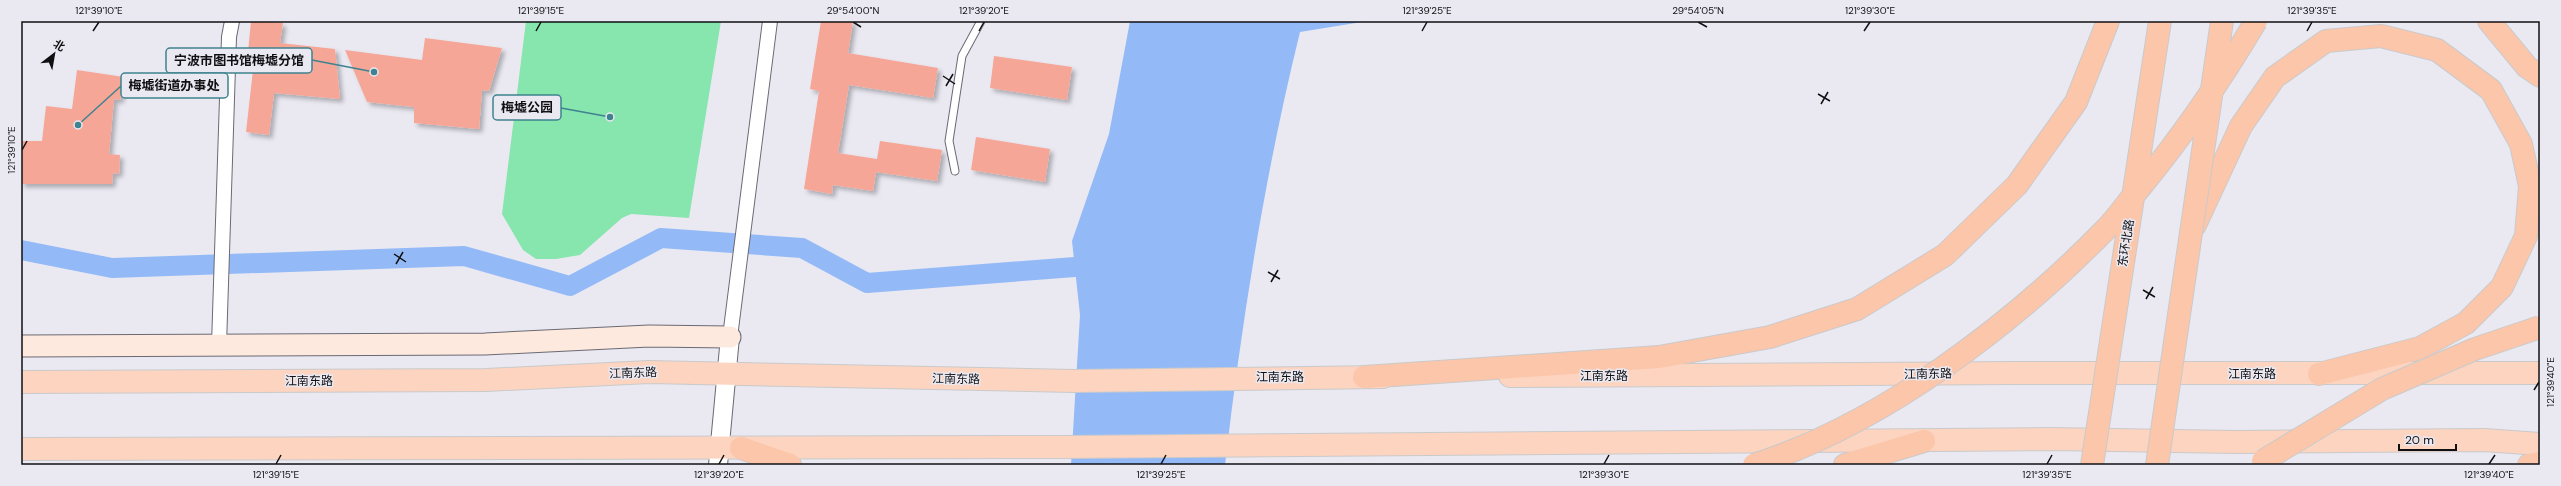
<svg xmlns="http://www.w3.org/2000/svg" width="2561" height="486" viewBox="0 0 2561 486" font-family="'DM Sans','Noto Sans SC',sans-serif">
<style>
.green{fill:#87e5ae}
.water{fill:#93baf7}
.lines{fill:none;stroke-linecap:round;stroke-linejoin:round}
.canal{stroke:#93baf7;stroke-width:20}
.building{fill:#f6a697;filter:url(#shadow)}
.service-casing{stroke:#6b6a73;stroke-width:9}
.minor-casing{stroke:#6b6a73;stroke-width:16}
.tertiary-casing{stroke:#6b6a73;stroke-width:20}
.secondary-casing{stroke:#6b6a73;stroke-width:23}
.primary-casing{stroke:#cacacb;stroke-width:24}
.trunk-casing{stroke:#cacacb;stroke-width:24}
.service{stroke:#fff;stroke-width:7}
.minor{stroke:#fff;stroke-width:14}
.tertiary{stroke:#fff;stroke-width:18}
.secondary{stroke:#fee9df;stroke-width:21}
.primary{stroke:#fcd4bf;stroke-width:22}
.trunk{stroke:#fbc6aa;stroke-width:22}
.trunk-bridge-casing{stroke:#cacacb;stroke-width:24;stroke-linecap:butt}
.trunk-bridge{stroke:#fbc6aa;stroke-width:22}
.ticks{fill:none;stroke:#101013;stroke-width:1.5}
.labels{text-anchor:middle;stroke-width:3;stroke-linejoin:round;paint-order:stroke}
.street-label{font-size:12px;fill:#101013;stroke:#eae9f2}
.leader{fill:none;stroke:#3e838f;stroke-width:1.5}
.callout-dot{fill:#3e838f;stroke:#eae9f2;stroke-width:1.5}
.callout{fill:#eae9f2;stroke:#3e838f;stroke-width:1.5}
.callout-label{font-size:13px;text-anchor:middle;font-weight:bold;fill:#101013}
.neatline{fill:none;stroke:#101013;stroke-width:1.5}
.ticks-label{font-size:10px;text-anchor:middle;fill:#101013}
</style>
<defs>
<filter id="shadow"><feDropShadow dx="3.5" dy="3.5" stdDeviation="2" flood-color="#0004"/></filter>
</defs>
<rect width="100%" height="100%" fill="#eae9f2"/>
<path class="green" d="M526,21H721L689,218L631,214L622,218L580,255L556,259H536L523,250L502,214Z"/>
<path class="water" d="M1130,21H1368L1300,32C1265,174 1242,319 1225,465H1071L1080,315L1072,241L1109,134Z"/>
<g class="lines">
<path class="canal" d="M21,250L112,268L464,256L570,286L661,238L802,248L867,283L1101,265"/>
</g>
<path class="building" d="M251,21L283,23L280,43L335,49L340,99L274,93L269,135L246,132L255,52H248Z
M821,21H853L848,53L938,68L933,98L849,85L838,153L877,159L880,141L942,150L937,181L876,172L873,191L833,185L832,194L804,189L819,91L810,89Z
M425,38L502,48L489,91L482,90L479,129L414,123V107L367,102L345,50L422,60Z
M994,56L1072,67L1067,100L990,88Z
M77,70L124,77L120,100L114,99L109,154L120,155L119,174L113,173L112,184H21V141H42L46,106L72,109Z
M976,137L1050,149L1045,182L971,170Z"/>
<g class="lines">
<defs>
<path id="service" d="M955,171L949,141L962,56L981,21"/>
<path id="minor" d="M730,337L770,21
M219,345L229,37L232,21"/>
<path id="tertiary" d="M718,465L730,337"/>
<path id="secondary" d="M21,346L485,344L649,336L730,337"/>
<path id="primary" d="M1510,376L2015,373H2540
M21,382L486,380L649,372L1074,381L1383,377
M21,449L1067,447L2050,439L2237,442L2484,440L2540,444"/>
<path id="trunk" d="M2489,21L2527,67L2540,76
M2195,225L2241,126L2275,77L2326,41L2381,36L2437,50L2491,90L2521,144L2530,186L2526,236L2502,287L2466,323L2420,348L2319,374
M1364,377L1659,357L1770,337L1857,309L1945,255L2017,185L2076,102L2108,21
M741,448L790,465
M1845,465L1924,441
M2529,465L2540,463"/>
</defs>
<use href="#service" class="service-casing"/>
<use href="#minor" class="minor-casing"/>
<use href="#tertiary" class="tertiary-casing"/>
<use href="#secondary" class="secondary-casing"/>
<use href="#primary" class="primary-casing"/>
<use href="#trunk" class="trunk-casing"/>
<use href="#service" class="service"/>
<use href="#minor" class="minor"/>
<use href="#tertiary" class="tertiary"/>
<use href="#secondary" class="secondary"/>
<use href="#primary" class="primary"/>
<use href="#trunk" class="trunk"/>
<defs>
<path id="trunk-bridge" d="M2263,461L2382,389L2475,349L2540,327
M1754,465C1882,424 2012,325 2105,230C2117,218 2127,203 2138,190C2182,137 2221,80 2256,21
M2092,465L2160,21
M2157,465L2222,21"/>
</defs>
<use href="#trunk-bridge" class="trunk-bridge-casing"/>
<use href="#trunk-bridge" class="trunk-bridge"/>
</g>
<path class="ticks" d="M853,22L861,27M1698,22L1707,27M93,31L99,22M536,31L541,22M979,31L984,22M1422,31L1427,22M1864,31L1870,22M2307,31L2312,22M943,76L955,84M946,86L953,74M1818,94L1830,101M1821,104L1828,92M22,150L27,141M394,254L406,262M396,264L403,252M1268,272L1280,279M1271,282L1278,270M2143,290L2155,297M2146,299L2153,287M2534,390L2539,382M276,464L281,455M719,464L724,455M1161,464L1166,455M1604,464L1609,455M2047,464L2052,455M2489,464L2495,455"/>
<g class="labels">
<g class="street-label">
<text transform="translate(2126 243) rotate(-81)" y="4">东环北路</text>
<text transform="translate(633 373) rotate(-2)" y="4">江南东路</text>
<text transform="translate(1928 374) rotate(-1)" y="4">江南东路</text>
<text x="2252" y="378">江南东路</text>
<text x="1604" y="380">江南东路</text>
<text x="1280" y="381">江南东路</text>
<text transform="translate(956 379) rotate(1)" y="4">江南东路</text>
<text x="309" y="385">江南东路</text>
</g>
</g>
<path class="leader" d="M374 72L312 60M78 125L121 86M610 117L561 108"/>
<g class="callout-dot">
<circle cx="374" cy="72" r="4"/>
<circle cx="78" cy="125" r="4"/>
<circle cx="610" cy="117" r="4"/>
</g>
<g class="callout">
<rect x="166" y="48" width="146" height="25" rx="4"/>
<rect x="121" y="73" width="107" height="25" rx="4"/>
<rect x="493" y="95" width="68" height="25" rx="4"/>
</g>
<g class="callout-label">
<text x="239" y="65">宁波市图书馆梅墟分馆</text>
<text x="174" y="90">梅墟街道办事处</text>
<text x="527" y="112">梅墟公园</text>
</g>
<rect width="2561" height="486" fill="none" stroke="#eae9f2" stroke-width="44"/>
<g transform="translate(54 54) rotate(31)" stroke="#eae9f2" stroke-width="3" paint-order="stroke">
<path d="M0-3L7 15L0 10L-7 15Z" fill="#101013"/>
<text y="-6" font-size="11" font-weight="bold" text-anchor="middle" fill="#101013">北</text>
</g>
<path d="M2399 444v6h57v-6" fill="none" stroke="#101013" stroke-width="2"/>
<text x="2405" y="444" font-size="12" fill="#101013" stroke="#eae9f2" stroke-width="3" paint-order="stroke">20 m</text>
<rect x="22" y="22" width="2517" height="442" class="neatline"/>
<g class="ticks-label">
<text x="99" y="14">121°39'10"E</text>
<text x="541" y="14">121°39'15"E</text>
<text x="853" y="14">29°54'00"N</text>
<text x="984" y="14">121°39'20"E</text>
<text x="1427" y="14">121°39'25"E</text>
<text x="1698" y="14">29°54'05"N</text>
<text x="1870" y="14">121°39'30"E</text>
<text x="2312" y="14">121°39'35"E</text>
<text transform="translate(11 150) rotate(-90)" y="4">121°39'10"E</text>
<text transform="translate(2550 382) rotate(-90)" y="4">121°39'40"E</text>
<text x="276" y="478">121°39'15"E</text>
<text x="719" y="478">121°39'20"E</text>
<text x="1161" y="478">121°39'25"E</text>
<text x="1604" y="478">121°39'30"E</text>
<text x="2047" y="478">121°39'35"E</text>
<text x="2489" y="478">121°39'40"E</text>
</g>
</svg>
